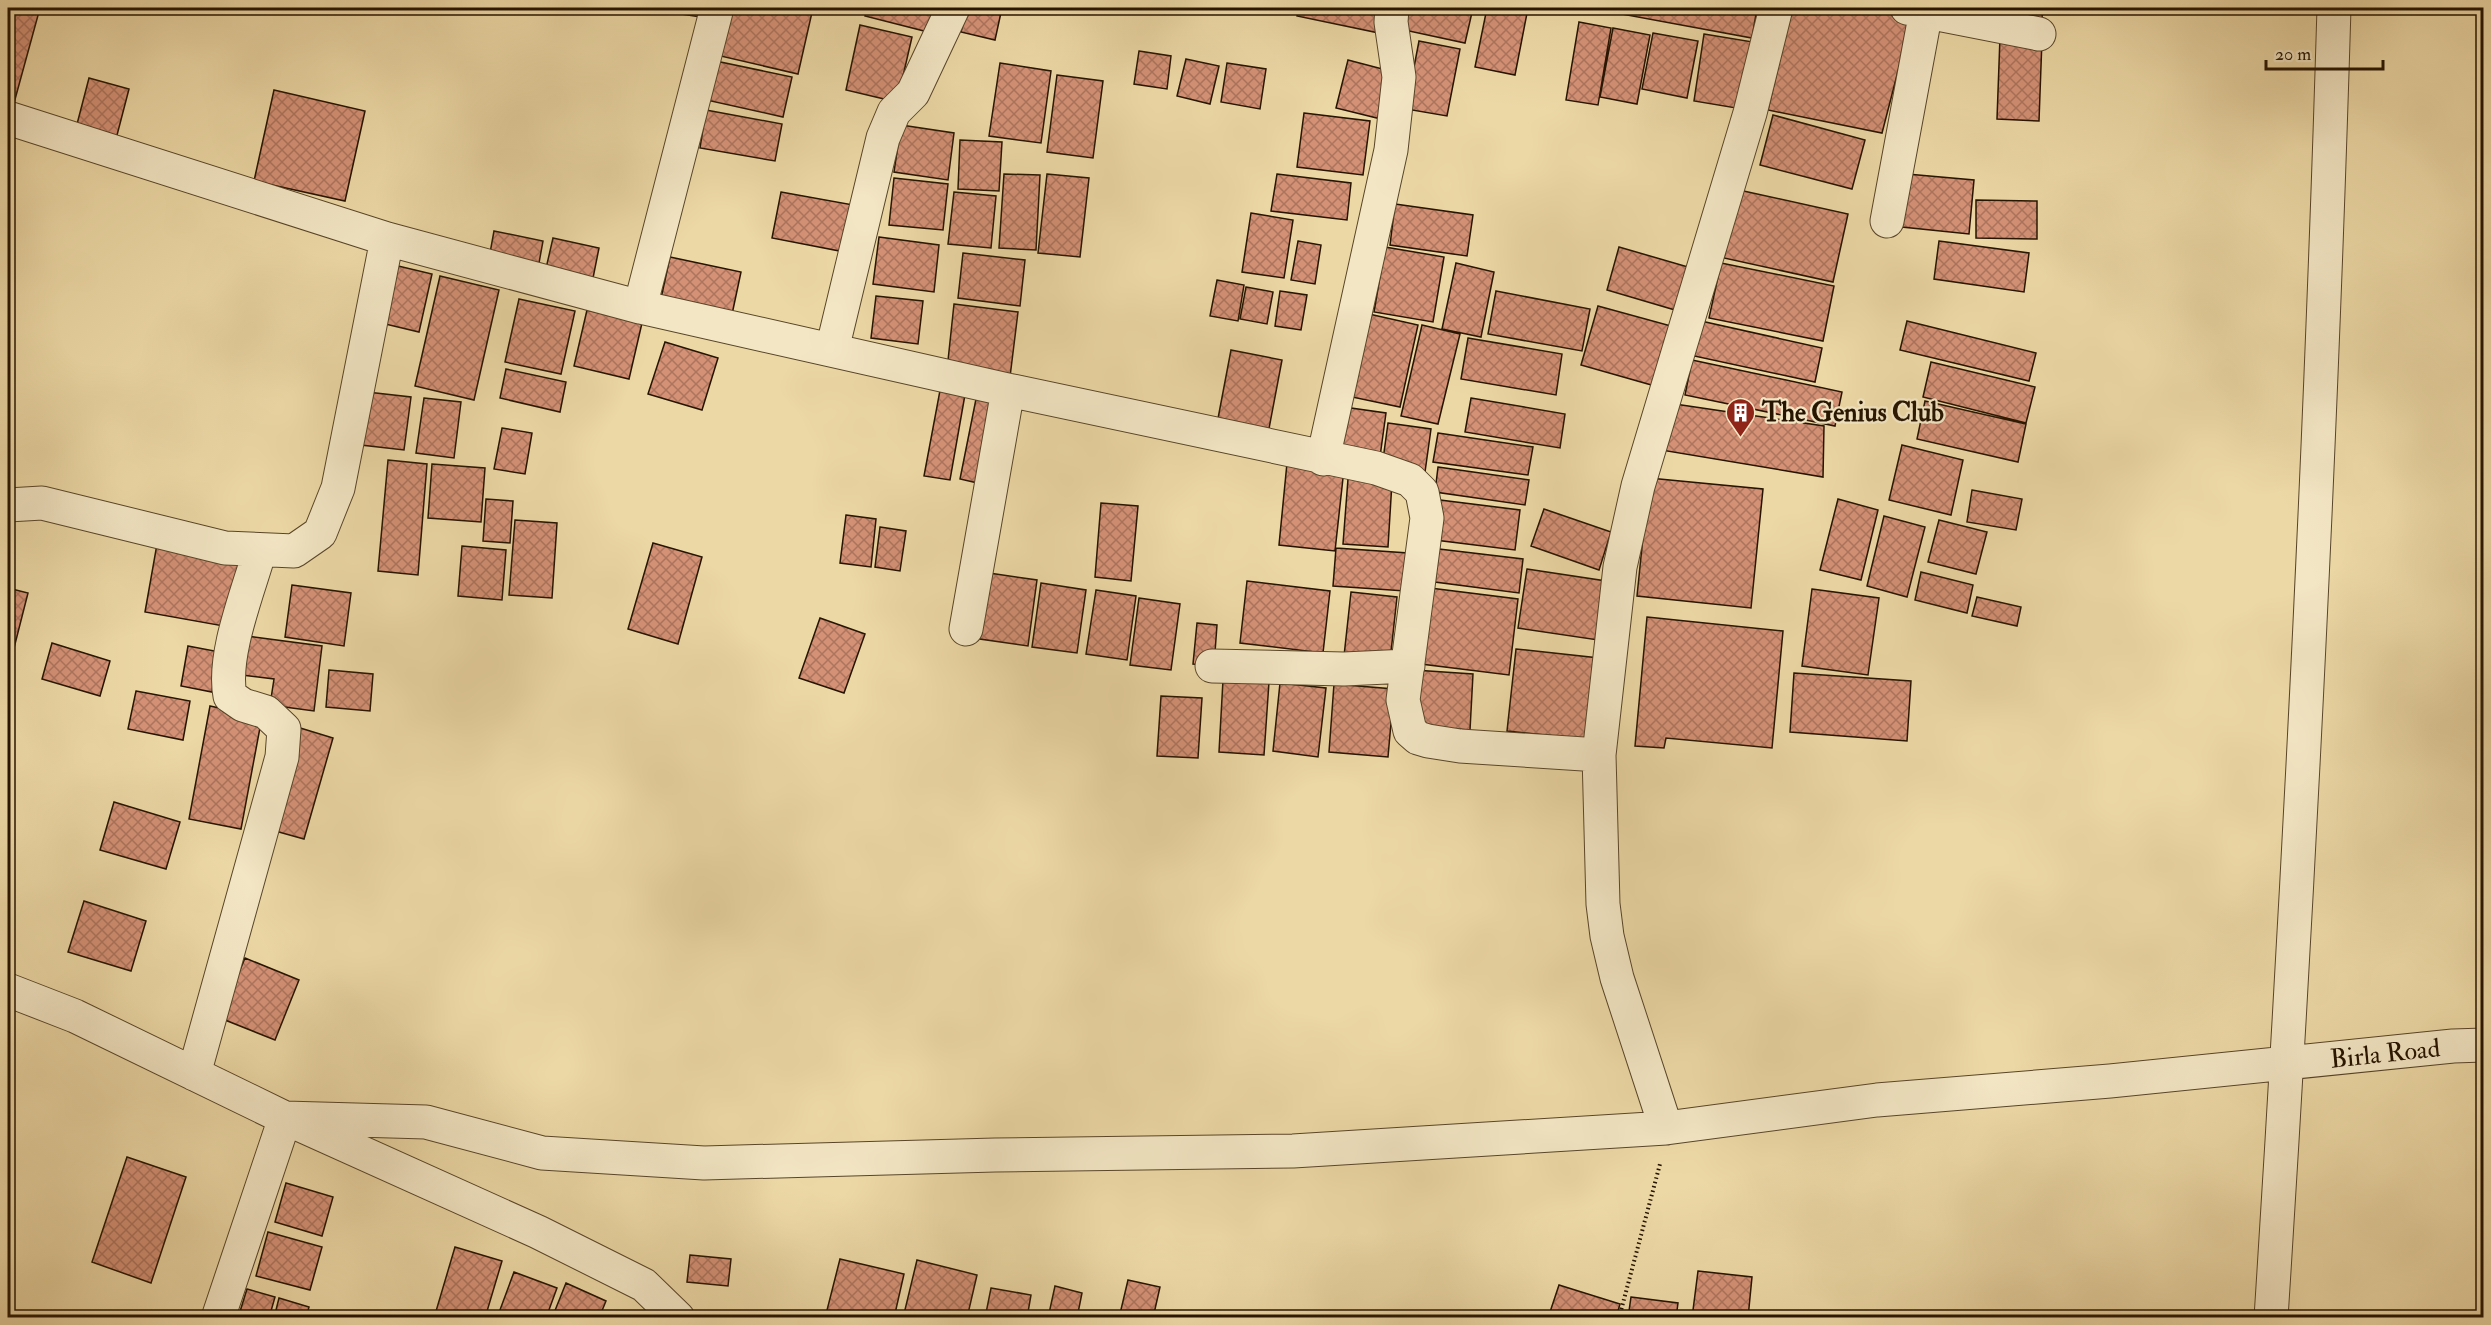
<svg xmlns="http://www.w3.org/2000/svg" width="2491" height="1325" viewBox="0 0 2491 1325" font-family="'IM FELL Double Pica',serif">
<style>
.building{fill:url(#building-cross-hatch);stroke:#261400;stroke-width:1.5}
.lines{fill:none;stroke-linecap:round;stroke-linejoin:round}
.minor-casing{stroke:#584529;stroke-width:35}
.path{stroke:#261400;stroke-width:4;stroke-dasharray:1.5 3;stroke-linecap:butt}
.minor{stroke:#f3e6c4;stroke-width:33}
.labels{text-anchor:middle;stroke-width:4.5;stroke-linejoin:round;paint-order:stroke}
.poi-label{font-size:26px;font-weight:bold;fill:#261400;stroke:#f3e6c4;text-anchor:start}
.street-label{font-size:26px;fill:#261400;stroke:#f3e6c4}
</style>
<defs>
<pattern id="building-cross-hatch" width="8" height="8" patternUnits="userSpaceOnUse" patternTransform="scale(1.5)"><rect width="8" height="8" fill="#d49176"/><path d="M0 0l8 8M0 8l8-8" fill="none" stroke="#ac755e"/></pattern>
</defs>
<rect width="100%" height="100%" fill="#ecd8a5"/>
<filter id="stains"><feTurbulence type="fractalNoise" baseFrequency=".00333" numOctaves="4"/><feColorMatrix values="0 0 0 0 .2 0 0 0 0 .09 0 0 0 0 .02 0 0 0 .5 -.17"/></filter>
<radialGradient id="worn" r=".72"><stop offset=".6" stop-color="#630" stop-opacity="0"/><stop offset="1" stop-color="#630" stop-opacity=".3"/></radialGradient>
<path class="building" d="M8,8H40L11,114L8,113Z
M643,8H702L700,17Z
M722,8H813L798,74L712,54Z
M867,8H938L932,33L865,16Z
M967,8H1002L995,40L961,32Z
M1299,8H1384L1379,33L1297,16Z
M1399,8H1473L1465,43L1395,28Z
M1487,8H1528L1515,75L1475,67Z
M1617,8H1757L1752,38L1616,13Z
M1792,8H1883L1913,13L1882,133L1768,110Z
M1974,8H2043L2041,28Z
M1579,22L1611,28L1598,105L1566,100Z
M860,25L912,37L897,102L846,90Z
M1613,28L1650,35L1637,104L1600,97Z
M1653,33L1698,41L1687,98L1642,89Z
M1704,34L1753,42L1742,109L1694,101Z
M2000,37L2042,39L2039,121L1997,119Z
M1419,41L1460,49L1447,116L1406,109Z
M1139,51L1171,56L1167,89L1134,84Z
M1186,59L1219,66L1210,104L1177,96Z
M711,60L792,77L783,117L702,99Z
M1348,60L1394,72L1381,119L1336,108Z
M1000,63L1051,71L1041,143L989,136Z
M1227,63L1266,69L1260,109L1221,102Z
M1057,75L1103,81L1093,158L1047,152Z
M89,78L129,89L116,139L76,128Z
M274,90L365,111L345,201L254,181Z
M706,110L782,124L775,161L700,148Z
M1304,113L1370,121L1363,175L1297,167Z
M1773,115L1865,140L1852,189L1760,165Z
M901,125L954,133L948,180L894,172Z
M960,140L1002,142L999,191L958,189Z
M1004,174L1040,175L1036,250L999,248Z
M1047,174L1089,178L1080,257L1038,253Z
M1277,174L1351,183L1347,220L1271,211Z
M1907,174L1974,180L1969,234L1902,227Z
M894,178L948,184L943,230L889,225Z
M1739,190L1848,214L1833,282L1724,258Z
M781,192L859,206L850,253L772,238Z
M954,192L996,196L991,248L948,244Z
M1976,200L2037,201V239L1976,238Z
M1395,204L1473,215L1467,256L1390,245Z
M1251,213L1293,220L1284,278L1242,272Z
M494,231L543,241L537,274L488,264Z
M879,237L939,245L934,292L873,284Z
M553,238L599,248L591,288L544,277Z
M1298,241L1321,245L1315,284L1291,280Z
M1939,241L2029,253L2024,292L1934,279Z
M1385,247L1444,257L1433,322L1374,312Z
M1619,247L1688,267L1675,310L1607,290Z
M963,253L1025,260L1020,306L958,298Z
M670,257L741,272L731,319L660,303Z
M1456,263L1494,272L1481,337L1442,329Z
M1721,263L1834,286L1823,341L1709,318Z
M394,265L432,274L419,332L381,323Z
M440,276L499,290L474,400L415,386Z
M1217,280L1244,285L1238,321L1210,316Z
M1246,287L1273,292L1267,324L1240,319Z
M1280,291L1307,295L1301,330L1275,326Z
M1496,291L1590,309L1582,351L1488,334Z
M876,296L923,301L918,344L871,338Z
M519,299L575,311L561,374L505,362Z
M954,304L1018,312L1010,377L947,370Z
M1598,306L1671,326L1655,386L1581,365Z
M587,310L642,323L629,379L574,366Z
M1369,314L1418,325L1400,407L1352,397Z
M1692,319L1822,348L1815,382L1685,354Z
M1907,321L2036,353L2029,381L1900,350Z
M1422,325L1460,334L1438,424L1401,416Z
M1468,338L1562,354L1556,395L1461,379Z
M665,342L718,358L702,410L648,394Z
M1231,350L1282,360L1267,439L1216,429Z
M1692,360L1842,392L1835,426L1685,395Z
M1931,362L2035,387L2026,423L1923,397Z
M506,369L566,382L560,412L500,398Z
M941,385L966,389L950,480L924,476Z
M367,392L411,397L404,450L361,445Z
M424,398L461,402L454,458L416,453Z
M1471,398L1565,414L1560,448L1465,432Z
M976,399L998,404L982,484L960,479Z
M1925,401L2026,424L2018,462L1917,439Z
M1668,403L1824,426L1823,477L1655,449Z
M1344,407L1386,413L1379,464L1336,458Z
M1388,423L1431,429L1425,472L1382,467Z
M502,428L532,433L525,474L494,469Z
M1438,433L1533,447L1528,475L1433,462Z
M1902,445L1963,460L1951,515L1889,500Z
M388,460L427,464L418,575L378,571Z
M1287,463L1344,469L1335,551L1279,545Z
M432,464L485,468L481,522L428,518Z
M1438,467L1529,480L1525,505L1435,492Z
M1649,478L1763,489L1751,608L1637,596Z
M1348,479L1392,482L1388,547L1343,544Z
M1972,490L2022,499L2016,530L1967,522Z
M486,499L513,501L510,543L483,541Z
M1432,499L1520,510L1515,550L1427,539Z
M1838,499L1878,510L1861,580L1820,570Z
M1101,503L1138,506L1131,581L1095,577Z
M1544,509L1611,532L1599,570L1531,546Z
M846,515L876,519L871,567L840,563Z
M1884,516L1925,527L1907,597L1867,586Z
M515,520L557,523L552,598L509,595Z
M1939,520L1987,532L1976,574L1928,562Z
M880,527L906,531L900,571L875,567Z
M653,543L702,557L678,644L628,629Z
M157,544L241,558L229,627L145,612Z
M462,546L506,550L502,600L458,596Z
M1336,548L1408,553L1405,591L1333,586Z
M1439,549L1523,559L1519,593L1435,582Z
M1527,569L1606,581L1598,640L1518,628Z
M1921,572L1973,585L1967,613L1915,600Z
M989,573L1037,580L1028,646L980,639Z
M1247,581L1330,591L1323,653L1240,643Z
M1041,583L1086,590L1077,653L1032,647Z
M292,585L351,593L344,646L285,637Z
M8,588L28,593L14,648L8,646Z
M1430,588L1518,599L1509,675L1421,664Z
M1812,589L1879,598L1868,675L1802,666Z
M1096,590L1136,596L1127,660L1086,654Z
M1351,592L1397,597L1390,661L1344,656Z
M1977,597L2021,607L2017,626L1972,616Z
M1139,598L1180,604L1171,670L1130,665Z
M1647,617L1783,631L1772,748L1666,738L1664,748L1635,746Z
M820,618L865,634L844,693L799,678Z
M1197,623L1217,625L1214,666L1193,664Z
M247,636L322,646L314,711L270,705L274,679L242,675Z
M52,643L110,661L100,696L42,679Z
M188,646L220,652L212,692L181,686Z
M1516,649L1599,658L1591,740L1507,731Z
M329,670L373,674L370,711L326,707Z
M1414,670L1473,674L1470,730L1410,726Z
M1794,673L1911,681L1907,741L1790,732Z
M1223,680L1269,682L1264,755L1219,752Z
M1280,683L1326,688L1318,757L1273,751Z
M1334,684L1394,689L1388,757L1329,752Z
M136,691L190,701L183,740L128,729Z
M1161,696L1202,698L1198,758L1157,756Z
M210,706L262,717L241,829L189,819Z
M297,727L333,738L304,839L268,829Z
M114,802L180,822L166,869L100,850Z
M84,901L146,921L131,971L68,952Z
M245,958L299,980L275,1040L220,1018Z
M127,1157L186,1177L151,1283L92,1262Z
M286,1183L333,1197L322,1236L275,1222Z
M268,1232L322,1247L310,1290L256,1276Z
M455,1247L502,1261L485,1318H434Z
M690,1255L731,1259L728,1286L687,1282Z
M840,1259L904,1274L894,1318H825Z
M917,1260L977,1275L967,1318H903Z
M1698,1271L1752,1277L1748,1318H1692Z
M514,1272L557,1288L546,1318H497Z
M1128,1280L1160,1287L1153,1318H1119Z
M566,1283L606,1301L599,1318H552Z
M1559,1285L1620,1304L1616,1318H1548Z
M1055,1286L1082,1293L1077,1318H1048Z
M991,1288L1031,1295L1027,1318H985Z
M247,1289L275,1297L269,1318H238Z
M1631,1297L1678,1303L1676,1318H1628Z
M279,1298L309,1307L306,1318H274Z"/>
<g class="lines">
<defs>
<path id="minor" d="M1907,8L2039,34
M8,118L387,239L640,307L1008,390L1376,468L1410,480L1422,492L1427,518L1403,700L1410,731L1418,738L1428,741L1460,746L1599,755
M1887,221L1926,11
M640,307L717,8
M832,350L883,138L894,112L913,93L953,8
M1323,459L1391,150L1399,77L1391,22L1392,8
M8,505L42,503L225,548L294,551L320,533L338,488L387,239
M966,629L1008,390
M1212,666L1344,669L1408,666
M8,990L75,1016L285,1118L426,1122L542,1153L704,1163L995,1155L1293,1151L1666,1128L1877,1100L2110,1081L2453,1046L2484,1045
M194,1074L282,757L284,729L266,712L243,705L230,696C222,655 248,592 260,550
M1666,1128L1617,978L1607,936L1603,904L1599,755L1620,567L1638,486L1750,113L1776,8
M218,1318L285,1118L538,1232L644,1285L678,1318
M2271,1318C2299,881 2321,444 2334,8"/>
</defs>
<use href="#minor" class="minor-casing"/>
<path class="path" d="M1619,1318L1660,1164"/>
<use href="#minor" class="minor"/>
</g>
<defs>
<symbol id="building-pin" viewBox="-11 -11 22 30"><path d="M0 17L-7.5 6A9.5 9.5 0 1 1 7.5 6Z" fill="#8f2418" stroke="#f3e6c4"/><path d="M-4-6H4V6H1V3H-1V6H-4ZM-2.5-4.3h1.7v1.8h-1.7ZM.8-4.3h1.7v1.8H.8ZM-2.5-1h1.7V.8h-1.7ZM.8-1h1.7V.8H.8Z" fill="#fff"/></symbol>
</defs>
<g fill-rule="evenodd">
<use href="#building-pin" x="1724" y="396" width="33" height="45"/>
</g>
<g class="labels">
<g class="poi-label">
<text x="1762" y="421">The Genius Club</text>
</g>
<g class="street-label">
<text transform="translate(2385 1053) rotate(-6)" y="9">Birla Road</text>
</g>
</g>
<rect width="2491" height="1325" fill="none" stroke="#ecd8a5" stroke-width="30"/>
<rect x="9" y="9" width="2473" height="1307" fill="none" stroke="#261400" stroke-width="3"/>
<rect x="15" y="15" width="2461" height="1295" fill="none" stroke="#261400" stroke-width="1.5"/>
<path d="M2266 60v9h117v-9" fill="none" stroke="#261400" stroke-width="3"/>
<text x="2275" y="60" font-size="18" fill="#261400" stroke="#f3e6c4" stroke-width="4.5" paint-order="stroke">20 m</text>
<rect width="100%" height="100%" filter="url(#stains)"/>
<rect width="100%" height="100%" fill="url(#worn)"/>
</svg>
